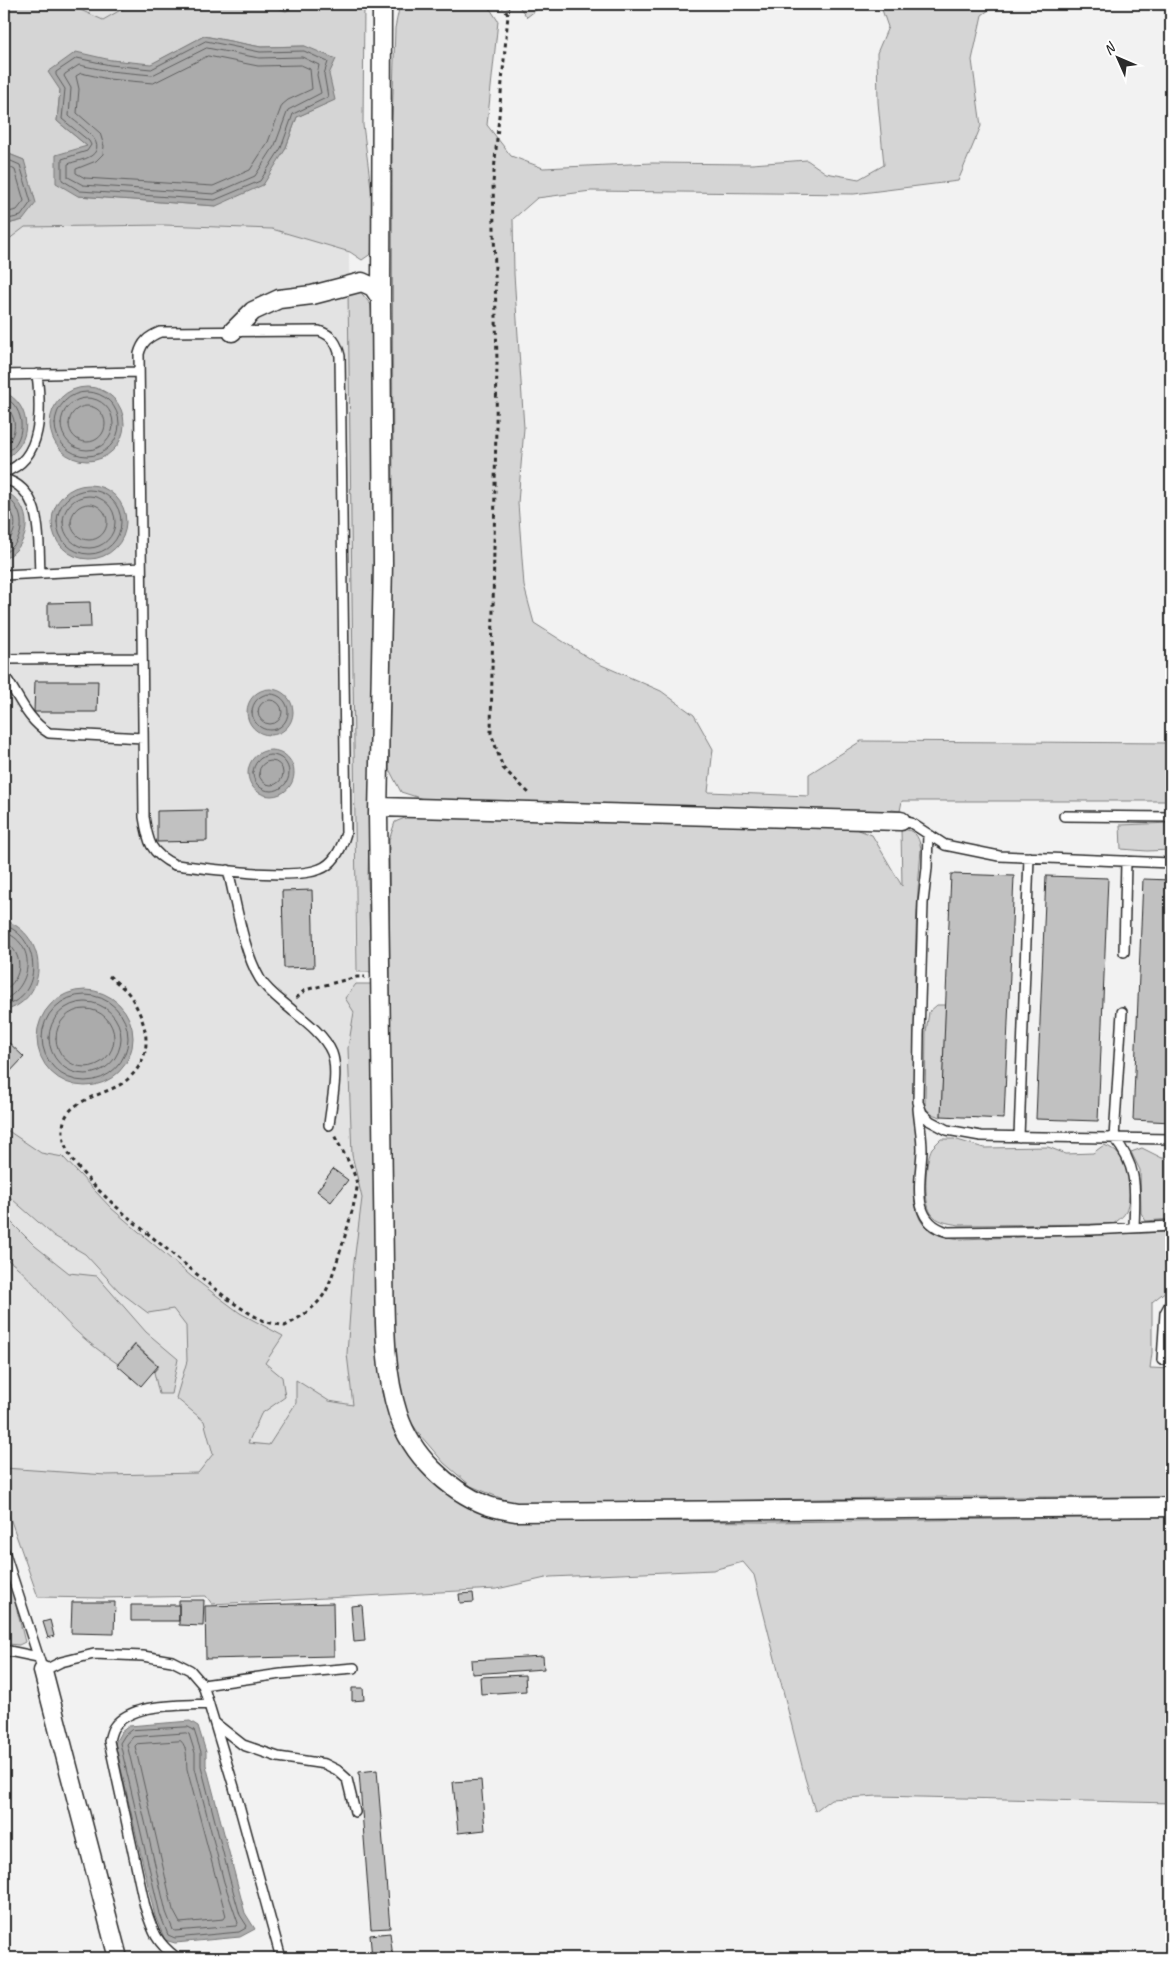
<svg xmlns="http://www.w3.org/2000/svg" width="1175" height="1962" viewBox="0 0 1175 1962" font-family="Caveat,sans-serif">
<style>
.built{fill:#e3e3e3}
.green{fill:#d5d5d5;stroke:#808080;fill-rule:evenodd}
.water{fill:#ababab;stroke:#787878}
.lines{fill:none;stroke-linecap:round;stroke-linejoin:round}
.shore{stroke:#5e5e5e;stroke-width:1}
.building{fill:#c1c1c1;stroke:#2b2b2b}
.lane-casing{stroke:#2b2b2b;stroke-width:12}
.street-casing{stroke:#2b2b2b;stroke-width:21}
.path{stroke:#2b2b2b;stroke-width:3;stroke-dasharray:4 4;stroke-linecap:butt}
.lane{stroke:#fff;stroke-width:9}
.street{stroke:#fff;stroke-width:18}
</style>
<rect width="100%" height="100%" fill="#f2f2f2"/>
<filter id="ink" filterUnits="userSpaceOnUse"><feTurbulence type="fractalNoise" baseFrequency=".02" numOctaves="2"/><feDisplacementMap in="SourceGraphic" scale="10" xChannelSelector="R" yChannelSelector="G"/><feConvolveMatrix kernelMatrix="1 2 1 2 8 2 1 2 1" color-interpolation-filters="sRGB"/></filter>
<g filter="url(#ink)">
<path class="built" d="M4,4H359L356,21L349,257L356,969L369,1318L359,1506L4,1491Z"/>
<path class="green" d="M4,4H67L103,20L131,4H267L286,11L298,4H364L363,125L374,211L375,251L362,260L350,252L272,229L164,225L25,227L4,243V225L23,220L24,160L4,152L5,101L4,99ZM204,36L261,47L305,46L334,100L297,117L285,150L216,206L79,196L87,146L57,121L60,90L111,60L150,65Z
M400,4H487L498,21L487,125L511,156L543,168L652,163L752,164L807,160L826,173L859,179L884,165L878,102L877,53L888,27L880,4H997L982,15L972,60L981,126L958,181L854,194L591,191L537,198L513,219L514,274L524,428L518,503L524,586L534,623L597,663L661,691L694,715L713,749L708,792L809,796V774L861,741L1171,743V801H902L900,811L892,810L884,815L423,799L401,792L389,769L393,505L392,125L395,28Z
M517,4H544L527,17Z
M359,290L371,305L374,356V609L368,878L371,972H357L348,291Z
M412,815L851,827L872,835L902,886L901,829C915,830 918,835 921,848C913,946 913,1044 917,1141C918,1167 909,1192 919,1217C927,1235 943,1236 960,1239L1171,1232V1287L1152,1302V1353L1150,1368L1171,1369V1497H944L515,1504L471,1486L444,1463L420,1435L400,1406L392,1323L389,840L395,822Z
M1171,823V850L1147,851L1121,849L1120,825Z
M356,984H371L376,1168L378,1357L382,1393L393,1429L420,1469L450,1494L522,1520L766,1522L1171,1517V1803L878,1796L831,1799L815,1811L805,1778L754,1575L743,1562L713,1570L550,1577L497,1589L212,1604L206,1596L100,1598L38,1597L4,1501V1468L106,1475L198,1473L213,1454L204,1421L176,1398L187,1361L186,1326L173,1309L148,1313L119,1291L85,1254L54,1236L4,1192V1128L41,1153L63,1157L111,1208L192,1277L240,1313L283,1336L265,1363L282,1377L285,1397L261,1414L248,1443L269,1445L296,1403V1380L329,1401L353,1405L347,1354L353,1270L362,1198L352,1155L348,1048L354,1012L345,998Z
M937,1005H946L941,1117L931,1114L925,1107L926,1032L929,1012Z
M941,1139H954L984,1148L1048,1147L1066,1154L1093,1153L1104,1145C1129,1152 1135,1192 1125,1213C1123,1217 1117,1221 1113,1224L959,1225C948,1223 937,1222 931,1213C923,1201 925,1160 932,1148C935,1145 938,1142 941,1139Z
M1142,1148L1162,1158H1171V1219L1146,1221L1141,1213L1140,1170L1131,1152Z
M4,1215L35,1246L69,1273L97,1276L146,1332L178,1359L171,1394H159L154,1372L159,1366L135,1344L118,1364C98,1350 78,1335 61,1316C47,1300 24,1268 4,1258Z
M4,1568L11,1586L25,1642L19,1645L9,1644L4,1624Z"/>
<path class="water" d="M204,36L261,47L305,46L336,59L329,74L335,100L297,117L285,150L263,185L216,206L78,196L56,183V155L87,146L57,121L60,90L48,72L76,52L111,60L151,64Z
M4,152L24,160L36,203L23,220L4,225Z
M50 424a37 37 0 1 1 74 0a37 37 0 1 1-74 0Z
M4,392C33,405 33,445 4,459Z
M52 522a37 37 0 1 1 74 0a37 37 0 1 1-74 0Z
M4,491C34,504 33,545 4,559Z
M247 712a23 23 0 1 1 46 0a23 23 0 1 1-46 0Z
M248 773a23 23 0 1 1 46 0a23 23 0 1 1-46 0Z
M4,920C48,934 51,999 4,1011Z
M37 1038a48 48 0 1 1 96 0a48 48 0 1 1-96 0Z
M190,1721L198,1726L206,1752V1765L245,1913L255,1929L240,1937L175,1943L165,1940L155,1916L115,1743L121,1732L129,1726Z"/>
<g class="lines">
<path class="shore" d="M206,41L260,52L304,51L328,62L324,74L328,97L293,114L281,148L260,181L215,200L80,191L62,180V159L87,151L91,145L89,141L62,119L65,89L56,75V72L77,58L110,65L151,69Z
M207,48L259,58L302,57L319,65L317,75L321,93L288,110L275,145L255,176L214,194L83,185L68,177V164C75,161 85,160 91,156C110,143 77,124 69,116L71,88L64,76L65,74L79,65L109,71L152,75Z
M208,56L258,66L301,65L310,69L312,89L288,100L282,105L268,142L250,170L213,186L85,178L76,173V169L96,161L103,154L104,146L100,133L77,113L79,89L76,76L81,73L108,79L153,83Z
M4,158L20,165L31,202L21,216L4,220
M4,164L15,170L24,201L17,210L4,213
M55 424a32 32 0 1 1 64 0a32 32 0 1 1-64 0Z
M4,397C27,408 27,443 4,454
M61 424a26 26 0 1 1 52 0a26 26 0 1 1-52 0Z
M4,404C18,417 18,434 4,447
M69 424a18 18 0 1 1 36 0a18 18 0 1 1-36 0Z
M57 522a32 32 0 1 1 64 0a32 32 0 1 1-64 0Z
M4,496C27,507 27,542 4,553
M63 522a26 26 0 1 1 52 0a26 26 0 1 1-52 0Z
M4,503C19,516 18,533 4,546
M71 522a18 18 0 1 1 36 0a18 18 0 1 1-36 0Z
M252 712a18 18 0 1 1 36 0a18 18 0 1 1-36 0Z
M258 712a12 12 0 1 1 24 0a12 12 0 1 1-24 0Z
M253 773a18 18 0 1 1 36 0a18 18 0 1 1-36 0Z
M259 773a12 12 0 1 1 24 0a12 12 0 1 1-24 0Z
M4,925C41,937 44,996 4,1006
M4,932C37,943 33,986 4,1000
M4,940C24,954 24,977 4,991
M42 1038a43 43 0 1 1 86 0a43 43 0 1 1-86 0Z
M49 1038a36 36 0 1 1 72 0a36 36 0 1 1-72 0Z
M56 1038a29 29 0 1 1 58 0a29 29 0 1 1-58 0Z
M188,1727L194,1730L201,1752V1766L230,1880L240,1915L247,1926L246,1928L239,1932L175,1938L168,1935L160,1914L120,1743L125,1735L131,1730Z
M186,1733L189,1734L195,1753V1768L224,1882L238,1923L236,1926L175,1931L173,1930L166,1912L127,1744L133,1737Z
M181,1741C188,1748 186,1759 187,1769L226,1916L224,1919L180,1923L173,1910L135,1746L137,1744Z"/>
</g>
<path class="building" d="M90,602L91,627L48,628V603Z
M35,681H98L97,712H34Z
M207,810V841L157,842V811Z
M951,874L1014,876L1004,1119L941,1116Z
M1046,876L1108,878L1098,1121L1036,1119Z
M1143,879L1171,880V1122L1133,1120Z
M312,890L314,967L284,968L282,891Z
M4,1038L24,1057L6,1076L4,1074Z
M333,1169L348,1180L331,1202L317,1191Z
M135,1345L158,1366L141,1386L117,1365Z
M473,1593L474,1602L460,1603L459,1594Z
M179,1600H204L203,1626L179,1625Z
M72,1602H115L114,1634L71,1633Z
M333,1603L334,1656L206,1659L205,1606Z
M131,1605H179V1621H131Z
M362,1605L365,1641L354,1642L351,1606Z
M50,1620L54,1636L48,1638L43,1622Z
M543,1656L544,1669L472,1674L471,1660Z
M525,1675L526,1691L481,1694L480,1677Z
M352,1688H363L364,1700L352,1701Z
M377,1770L390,1928L371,1929L359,1772Z
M481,1780L485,1830L458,1833L453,1782Z
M390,1933L393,1958H372L370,1935Z"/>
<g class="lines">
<defs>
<path id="lane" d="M319,331C332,335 337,343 340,356L346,833C342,847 334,864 320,869C291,881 208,868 175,865C150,853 148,842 144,817L139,354C142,342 148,337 160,332Z
M4,375L139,372
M4,472C44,460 41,407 37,374
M4,479C44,489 38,541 40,573
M4,575L141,568
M4,659L142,658
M4,675C19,696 26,719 49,733L143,738
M1064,816L1171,817
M901,821L911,823L945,845L999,856L1171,863
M928,834L927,868L923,903L919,1036L918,1102L922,1113L930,1121L947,1130L981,1136L1171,1139
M228,870C236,902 243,951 260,979C268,992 282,1001 293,1011C307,1022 325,1036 332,1053C339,1072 331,1105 329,1125
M1124,952L1126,861
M1122,1012L1114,1138C1139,1168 1135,1191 1134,1228
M918,1108C919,1122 922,1136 922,1150C921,1180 909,1222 948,1232L1091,1230L1171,1226
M1019,1137L1029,857
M1162,1360L1165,1313L1171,1302
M4,1551L43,1671L61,1662L94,1654L143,1656L172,1661L190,1670L203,1685L234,1787L281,1958
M4,1650L38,1657
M203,1685L281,1674L354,1668
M215,1723L243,1745L278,1757L325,1764L337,1770L347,1779L355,1812
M177,1958C156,1942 153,1932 145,1907L109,1741C110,1737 111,1731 114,1727C132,1702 181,1706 209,1704"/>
<path id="street" d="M381,299L382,4
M232,332L253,311L279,299L312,295L362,282L373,287L381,299L383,563L378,814L384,1266C385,1315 383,1368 398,1414C411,1455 448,1490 486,1505C496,1509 507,1510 516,1512L1171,1507
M379,807L901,821
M43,1671L118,1958"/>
</defs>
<use href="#lane" class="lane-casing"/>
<use href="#street" class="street-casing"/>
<path class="path" d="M502,4L508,15L493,183L497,362L491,733L503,768L530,794
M508,4V14
M4,847L9,858L4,871
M109,976C116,982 126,989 131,997C148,1025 155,1055 128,1079C110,1096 63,1097 63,1129C62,1144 70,1158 80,1170C107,1202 143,1229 175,1256C202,1278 229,1303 260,1319C267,1323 277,1324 285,1326C301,1317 317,1307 326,1291C332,1280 359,1195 357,1184C353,1166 342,1151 334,1135
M296,998L305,990L357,977H365"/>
<use href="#lane" class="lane"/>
<use href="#street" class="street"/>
</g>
</g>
<rect width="1175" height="1962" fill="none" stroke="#fff" stroke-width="20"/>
<rect x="10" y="10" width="1155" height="1942" fill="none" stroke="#2b2b2b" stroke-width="2" filter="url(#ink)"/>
<g transform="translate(1118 58) rotate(315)" stroke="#ffffff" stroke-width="4" paint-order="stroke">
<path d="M0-4L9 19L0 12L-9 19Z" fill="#2b2b2b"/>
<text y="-8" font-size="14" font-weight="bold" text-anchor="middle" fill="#2b2b2b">N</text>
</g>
</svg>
